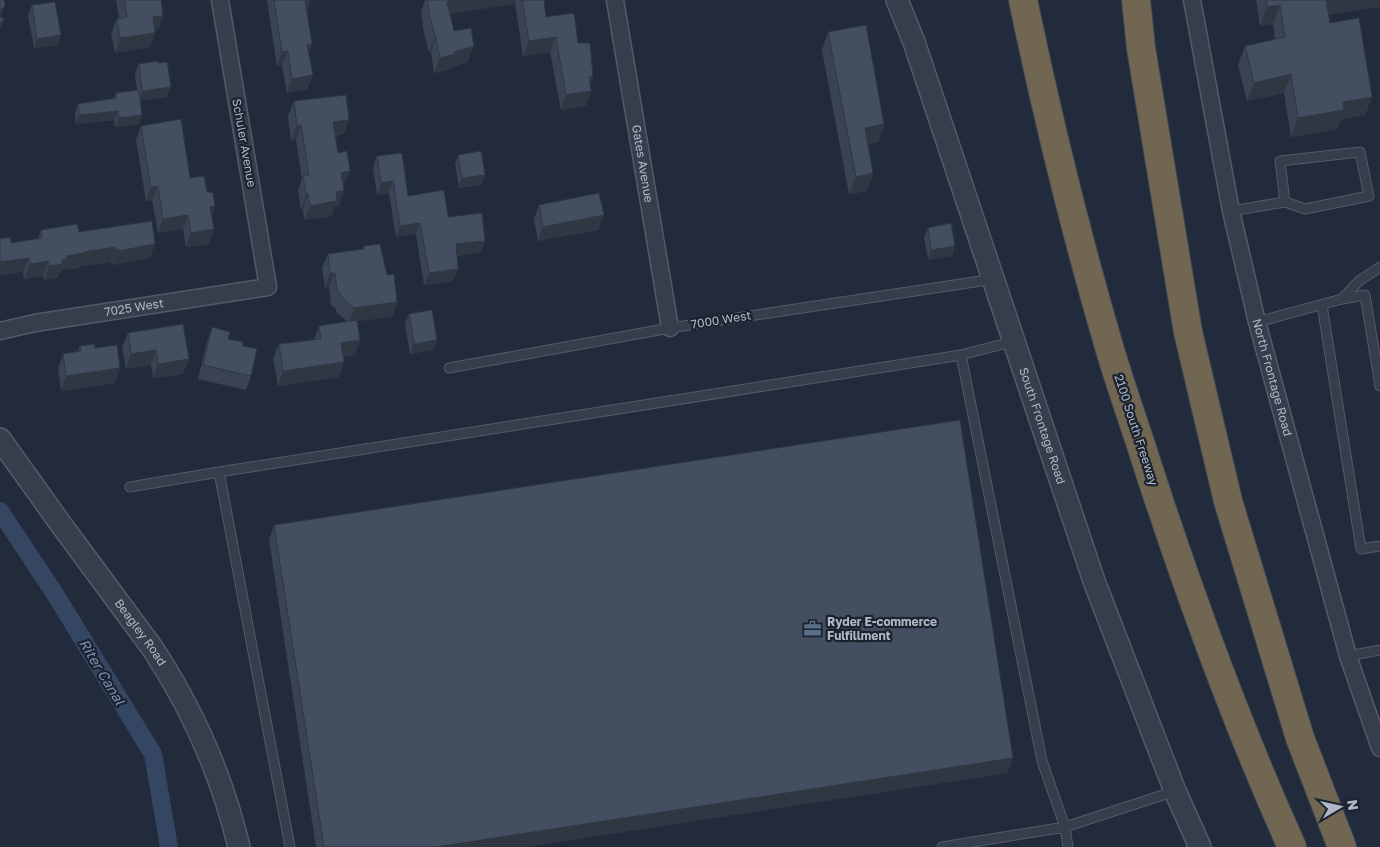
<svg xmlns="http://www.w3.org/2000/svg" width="1380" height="847" viewBox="0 0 1380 847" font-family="'Golos Text',sans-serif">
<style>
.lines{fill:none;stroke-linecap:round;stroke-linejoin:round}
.canal{stroke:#354662;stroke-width:18}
.service-casing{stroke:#535b69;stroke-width:11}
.minor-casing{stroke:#535b69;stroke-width:19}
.tertiary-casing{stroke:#535b69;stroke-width:24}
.motorway-casing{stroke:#404856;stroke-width:30}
.service{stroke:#353e4b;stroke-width:9}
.minor{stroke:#353e4b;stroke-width:16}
.tertiary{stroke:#353e4b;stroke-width:21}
.motorway{stroke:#716652;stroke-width:28}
.wall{fill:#3a4353}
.shaded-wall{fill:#2f3743}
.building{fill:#434e60;stroke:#2f3743}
.labels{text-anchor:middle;stroke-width:4.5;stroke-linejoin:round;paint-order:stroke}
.street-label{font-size:12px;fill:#b0b8c7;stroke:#1b232f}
.poi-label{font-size:12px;font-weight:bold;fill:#b0b8c7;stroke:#1b232f;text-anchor:start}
.water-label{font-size:14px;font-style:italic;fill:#788eaf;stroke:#1b232f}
</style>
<rect width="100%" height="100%" fill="#222b3b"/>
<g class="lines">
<path class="canal" d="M0,511L55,594L153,754L169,847"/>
<defs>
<path id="service" d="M1231,211L1285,202L1305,209L1369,196L1360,152L1280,161L1285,202
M1342,299L1365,295L1380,386
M1322,305L1361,549L1380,546
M1257,322L1342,299L1359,281L1380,267
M1015,341L961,355L1042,761L1065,827L1068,847
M449,368L670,328L994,279
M130,487L219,472
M1348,656L1380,650
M290,847L219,472L961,355
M942,847L1065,827L1175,791"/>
<g id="minor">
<path id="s1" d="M615,0L670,328"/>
<path id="s2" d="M1192,0L1231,211L1257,322L1348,656L1380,748"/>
<path id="s3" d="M0,331L35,323L268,287L220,0"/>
</g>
<g id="tertiary">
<path id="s4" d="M897,0L914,42L1094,581L1175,791L1200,847"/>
<path id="s5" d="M0,439L60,523L153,649C193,710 222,776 239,847"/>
</g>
<path id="motorway" d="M1023,0C1047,115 1075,230 1108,343C1120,385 1135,425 1148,467C1190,596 1236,723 1292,847
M1136,0L1141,48L1188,332L1228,501L1300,738L1342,847"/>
</defs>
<use href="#service" class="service-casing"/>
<use href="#minor" class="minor-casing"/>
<use href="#tertiary" class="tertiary-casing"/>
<use href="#motorway" class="motorway-casing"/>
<use href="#service" class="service"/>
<use href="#minor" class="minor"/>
<use href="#tertiary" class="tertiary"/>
<use href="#motorway" class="motorway"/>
</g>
<path class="wall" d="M116,0H161L163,16L158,30L155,31L150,47L115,53L111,34L117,19H119Z
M267,0H311L307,11L312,44L309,53L313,75L307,89L287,93L282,65L277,66Z
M425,0H544L546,17L578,43L591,91L586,106L561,110L550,52L523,56L515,4L472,10L450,14L454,31L468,62L451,67L449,70L434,73L431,52H429L424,33L421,12Z
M1256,0H1380L1329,15L1330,23L1372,97L1365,115L1341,119L1337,129L1291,137L1284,93L1247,101L1238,65L1245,46L1275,40L1273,24L1260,26Z
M32,5L61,35L57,45L34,48L28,15Z
M828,32L884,124L878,142L868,144L873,173L867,191L849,194L822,50Z
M139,64L167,97L141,100L139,124L115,127L114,120L76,124L75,113L78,104L113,99L116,93L137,90L135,74Z
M294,101L344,134L335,136L344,186H343L339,206H335L332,216L304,220L303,209H301L298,190L302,179L296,140L291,141L288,116Z
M141,126L190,178L207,192L215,206L212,216L209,244L186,247L183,229L158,233L152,200L146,201L136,140Z
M458,155L481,185L459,188L455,164Z
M377,156L408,196L448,217L485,241L481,252L457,256L453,281L424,285L416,234L396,237L389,193L377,195L373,168Z
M539,205L604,215L598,230L538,241L534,219Z
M928,228L955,246L952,256L928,260L924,237Z
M41,230L79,232L150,258L114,265V264H111V262L80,266L79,268L62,270L61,273L59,274L58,278L44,280L43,276L24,279L23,272L11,243L38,239Z
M364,246L387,275L397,302L392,317L357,321L360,340L355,355L343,357L339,377L278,386L273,359L279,344L314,340L319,326L347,321L336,312V309L331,305L329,287L325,288L322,268L328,254L363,249Z
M409,314L437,340L433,350L410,354L405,324Z
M183,324V374L153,378L151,365L126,369L122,347L128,333Z
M212,327L228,339L243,346L251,376L246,390L198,379L207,342Z
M80,346L95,348L115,383L61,391L58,368L63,354L78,351Z
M274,525L1013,758L1007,773L525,847H316L269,540Z"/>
<path class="shaded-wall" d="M311,0L306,14L305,1Z
M452,0H516L515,4L472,10L447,15V2Z
M1325,0H1380V7L1319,16Z
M5,5L0,18V12Z
M1280,5L1273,24L1260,26L1267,7Z
M163,16L158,30L147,32L153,17Z
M4,19L0,30V24Z
M155,33L150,47L115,53L120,38Z
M61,35L57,45L34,48L37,39Z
M435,37H436L431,52H429Z
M556,37L550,52L523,56L529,41Z
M312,44L307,58V45Z
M474,46L468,62L451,67L449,70L434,73L440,58L454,52Z
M288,51L282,65L277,66L282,52Z
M1291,74L1284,93L1247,101L1254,83Z
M313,75L307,89L287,93L292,79Z
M589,77H593L588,91H591L586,106L561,110L566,95Z
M171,87L167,97L139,101L142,91Z
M1372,97L1365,115L1341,119L1337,129L1291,137L1298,118L1343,102Z
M118,111L114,120L76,124L79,115Z
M142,115L139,124L115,127L119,118Z
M349,120L344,134L327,136L333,122Z
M884,124L878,142L858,145L865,128Z
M301,125L296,140L291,141L297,126Z
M350,171L344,186L336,187L341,173Z
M873,173L867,191L849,194L856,177Z
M485,175L481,185L459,188L462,178Z
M393,181L389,193L377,195L381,183Z
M158,186L152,200L146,201L151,187Z
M344,191L339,206H335L332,216L304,220L310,206L336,192Z
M306,194H308L303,209H301Z
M215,206L210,221V207Z
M188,215L183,229L158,233L163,219Z
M604,215L598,230L538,241L543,227Z
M420,223L416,234L396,237L400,226Z
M214,229L209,244L186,247L191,233Z
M485,241L481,252L451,256L456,244Z
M155,244L150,258L114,265L119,251Z
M955,246L952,256L928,260L931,250Z
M116,247L111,262L80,266L79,268L62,270L61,273L59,274L58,278L44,280L49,266L62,260L66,256L84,252Z
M119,249L114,264H111L116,250Z
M29,258L23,272L0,276V262Z
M49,261L43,276L24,279L30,264Z
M458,269L453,281L424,285L429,273Z
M330,273H335L329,287L325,288Z
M397,302L392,317L349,322L354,308Z
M360,340L355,355L336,358L341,343Z
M437,340L433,350L410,354L414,344Z
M156,350L151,365L126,369L131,354Z
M189,359L183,374L153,378L158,364Z
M344,362L339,377L278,386L283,371Z
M120,368L115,383L61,391L66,376Z
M1013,758L1007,773L525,847H436Z"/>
<path class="building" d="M0,0H4L5,5L0,12Z
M124,0H161L163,16L153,17L155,33L120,38L117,19L127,17Z
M274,0H311L305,1L312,44L307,45L313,75L292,79L288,51L282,52Z
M427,0H452V1L447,2L454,31L471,28L474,46L454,52L455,54L440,58L436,37H435L430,17Z
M522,0H544L546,17L574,13L578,43H590L593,77H589L591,91L566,95L556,37L529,41Z
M1266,0H1326L1330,23L1359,18L1372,97L1343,102L1344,110L1298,118L1291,74L1254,83L1245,46L1285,37L1280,5L1267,7Z
M55,2L61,35L37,39L32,5Z
M0,16L4,19L0,24Z
M866,25L884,124L865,128L873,173L856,177L828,32Z
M158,61V63L167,62L171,87L142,91L139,64Z
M139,90L142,115L119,118L118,111L79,115L78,104L116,98V93Z
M346,95L349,120L333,122L338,153L347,151L350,171L341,173L344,191L336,192L337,201L310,206L308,194H306L303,176L309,175L301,125L297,126L294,101Z
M181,119L190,178L204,176L207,192L213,193L215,206L210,207L214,229L191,233L188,215L163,219L158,186L151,187L141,126Z
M481,151L485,175L462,178L458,155Z
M402,153L408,196L444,190L448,217L482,213L485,241L456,244L458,269L429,273L420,223L400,226L393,181L381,183L377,156Z
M599,193L604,215L543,227L539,205Z
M152,221L155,244L119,251V249L116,250V247L84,252V253L66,256L67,259L62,260L63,264L49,266V261L30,264L29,258L0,262V239L10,237L11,243L42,238L41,230L77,224L79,232Z
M951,223L955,246L931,250L928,228Z
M380,244L387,275L394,274L397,302L354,308L341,297V294L337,291L335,273H330L328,254L364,249V246Z
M432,310L437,340L414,344L409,314Z
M357,320L360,340L341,343L344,362L283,371L279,344L321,339L319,326Z
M183,324L189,359L158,364L156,350L131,354L128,333Z
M212,327L230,332L228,339L243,342V346L257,349L251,376L203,365Z
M94,344L95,348L117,345L120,368L66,376L63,354L81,351L80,346Z
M960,420L1013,758L436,847H324L274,525Z"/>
<defs>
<symbol id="office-bare" viewBox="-9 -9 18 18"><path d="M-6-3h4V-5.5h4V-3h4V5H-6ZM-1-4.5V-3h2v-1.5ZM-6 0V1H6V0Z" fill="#5c6f8a" stroke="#1b232f" stroke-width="2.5" paint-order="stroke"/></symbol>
</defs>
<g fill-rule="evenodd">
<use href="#office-bare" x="800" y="616" width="25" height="25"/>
</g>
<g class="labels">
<g class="street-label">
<text transform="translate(244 143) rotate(80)" y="4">Schuler Avenue</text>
<text dy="4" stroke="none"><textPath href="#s1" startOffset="166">Gates Avenue</textPath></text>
<text dy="4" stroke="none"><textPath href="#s3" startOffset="136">7025 West</textPath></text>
<text transform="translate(721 320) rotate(-9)" y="4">7000 West</text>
<text dy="4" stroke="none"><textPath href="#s2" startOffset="386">North Frontage Road</textPath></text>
<text dy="4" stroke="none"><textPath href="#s4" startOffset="450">South Frontage Road</textPath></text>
<text transform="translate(1136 430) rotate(72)" y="4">2100 South Freeway</text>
<text dy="4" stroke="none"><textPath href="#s5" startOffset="239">Beagley Road</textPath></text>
</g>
<g class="poi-label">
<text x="827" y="626">Ryder E-commerce<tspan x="827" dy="14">Fulfillment</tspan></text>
</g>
<g class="water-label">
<text transform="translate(102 672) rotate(59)" y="5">Riter Canal</text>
</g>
</g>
<g transform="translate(1340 807) rotate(81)" stroke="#1b232f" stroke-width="4" paint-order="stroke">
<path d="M0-4L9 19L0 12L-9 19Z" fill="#b0b8c7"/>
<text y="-8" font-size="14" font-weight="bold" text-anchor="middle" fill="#b0b8c7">N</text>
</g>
</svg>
